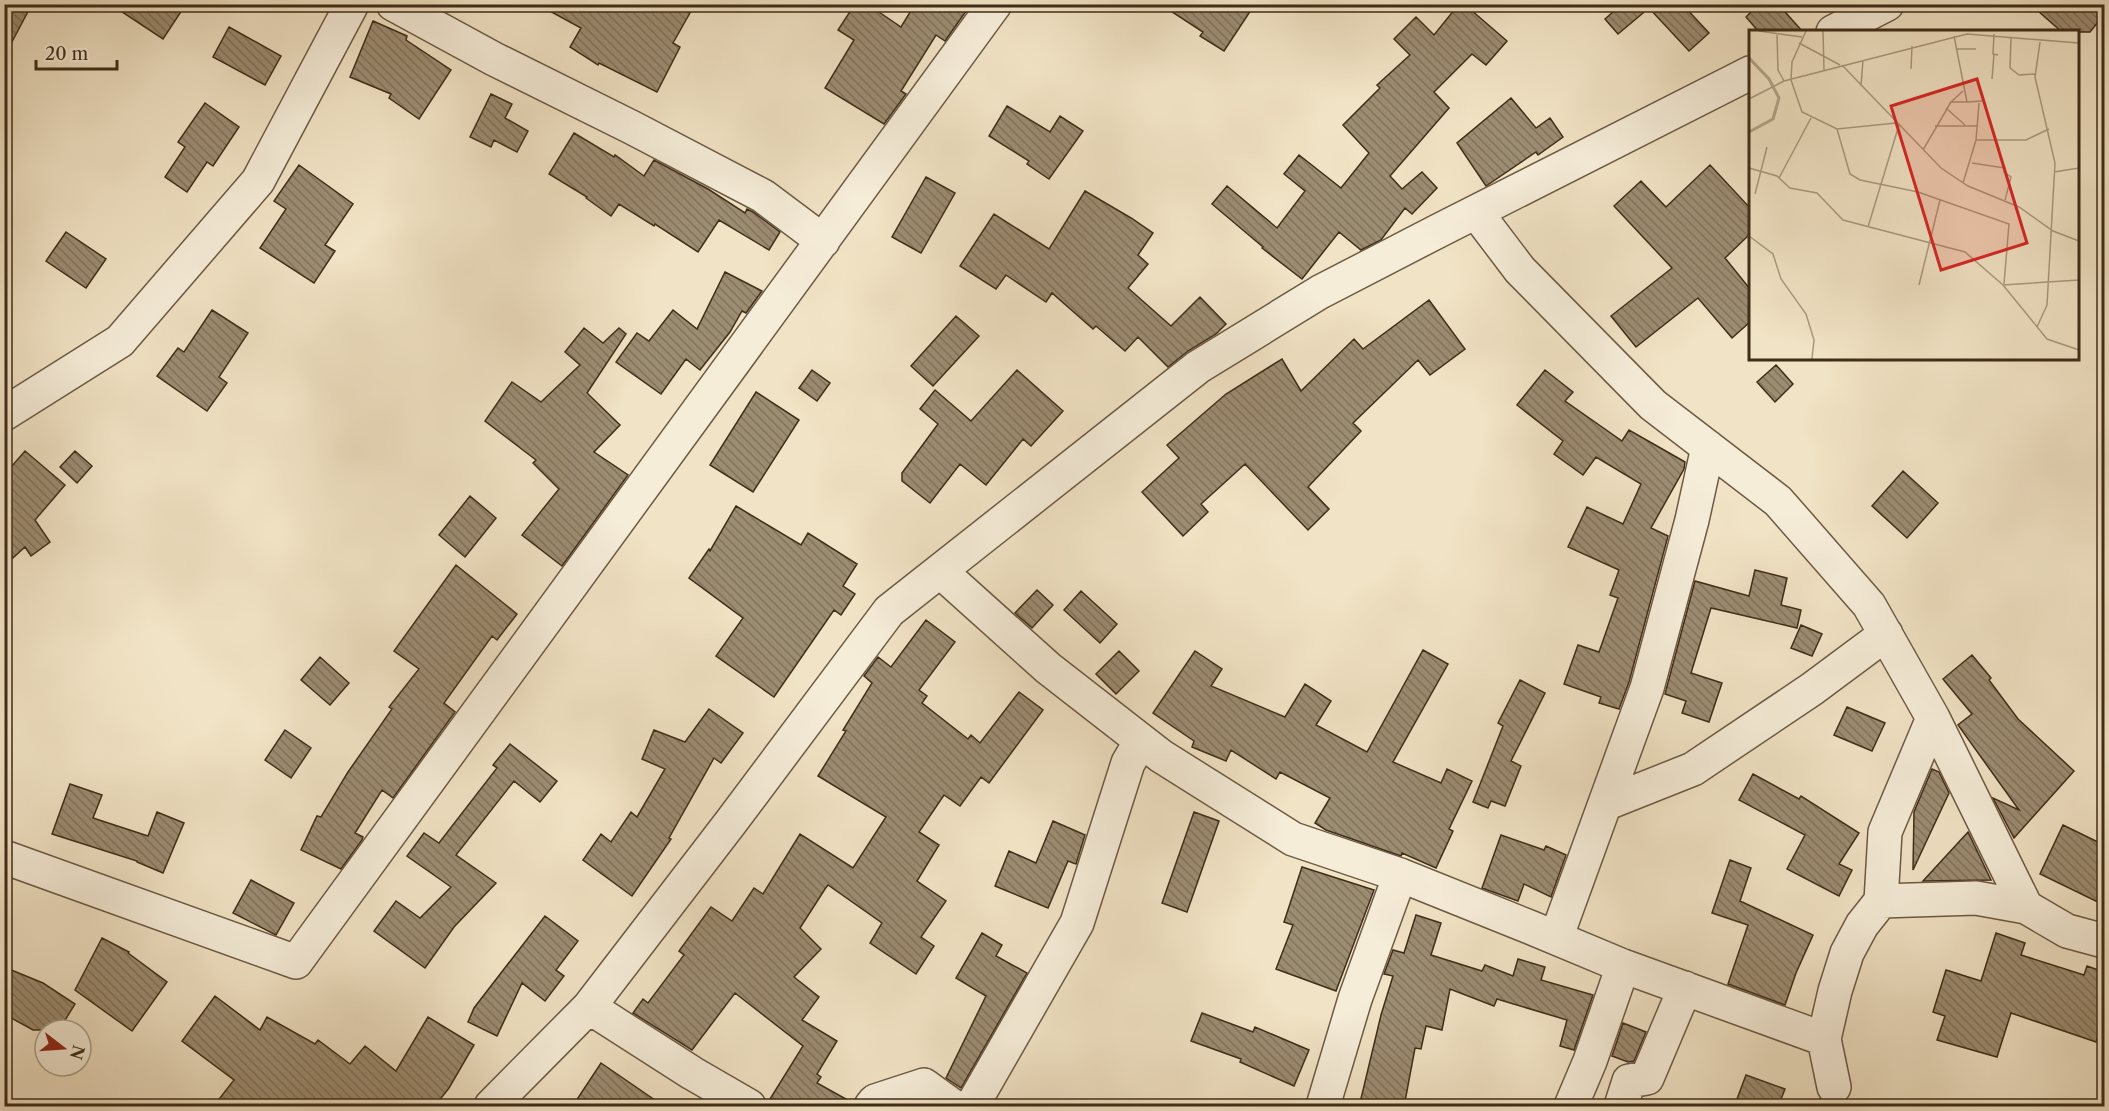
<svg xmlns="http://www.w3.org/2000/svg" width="2109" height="1111" viewBox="0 0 2109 1111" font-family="'Libre Caslon Text',serif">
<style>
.building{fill:url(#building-back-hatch);stroke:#3f2d19;stroke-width:1.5}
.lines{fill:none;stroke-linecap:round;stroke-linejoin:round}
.minor-casing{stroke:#6c5a44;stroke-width:36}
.minor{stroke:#f6edd9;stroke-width:33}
.inset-river{fill:none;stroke:#b4a58b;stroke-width:3}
.inset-road{fill:none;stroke:#aa9a80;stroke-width:1.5}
.view{fill:#d62828;fill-opacity:0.15;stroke:#d62828;stroke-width:3}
.inset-edge{fill:none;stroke:#3f2d19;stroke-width:3}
</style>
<defs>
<pattern id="building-back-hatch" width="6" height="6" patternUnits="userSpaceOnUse" patternTransform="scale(1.5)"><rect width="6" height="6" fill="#9c8c72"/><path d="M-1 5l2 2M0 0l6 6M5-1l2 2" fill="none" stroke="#81735d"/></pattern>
</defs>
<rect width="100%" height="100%" fill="#f1e3c5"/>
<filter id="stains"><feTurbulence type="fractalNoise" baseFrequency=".00333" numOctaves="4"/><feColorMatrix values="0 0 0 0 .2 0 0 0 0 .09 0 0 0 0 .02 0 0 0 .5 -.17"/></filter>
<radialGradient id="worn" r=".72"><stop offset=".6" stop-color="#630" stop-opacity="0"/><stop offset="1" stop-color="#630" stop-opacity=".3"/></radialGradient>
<path class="building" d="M4,4H32L4,57Z
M110,4H186L163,39Z
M537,4H695L673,43L680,47L657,92L599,63L598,65L570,47L581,28Z
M855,4H867L901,27L915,4H971L945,41L936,35L901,91L906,94L884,124L825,88L854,40L838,30Z
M1160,4H1255L1224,51L1200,36L1203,32Z
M1459,4H1464L1507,41L1486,65L1472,54L1434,92L1449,108L1390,176L1402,189L1422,172L1437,188L1412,214L1405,208L1381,240L1361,250L1339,232L1302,279L1262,248L1263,247L1212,204L1227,186L1277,228L1305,191L1284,174L1299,155L1341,188L1369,153L1343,125L1380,88L1377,85L1410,55L1394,39L1416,17L1434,35Z
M1622,4H1682L1709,33L1689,51L1649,8L1618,34L1605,19Z
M1759,4H1778L1803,32H1759L1746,17Z
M2030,4H2087L2102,17L2090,32H2062Z
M373,21L407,36L406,40L451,70L419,119L389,98L391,94L350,77Z
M229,27L281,56L265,85L213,57Z
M491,94L512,104L505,118L528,131L517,152L494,140L491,147L470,137Z
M1511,98L1536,128L1550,118L1563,137L1538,155L1536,152L1486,186L1457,143Z
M205,103L239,127L213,166L207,162L187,192L165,177L185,147L178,142Z
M1007,106L1050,132L1060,116L1083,131L1049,179L1027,164L1029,161L989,136Z
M574,133L614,157L615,155L644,176L654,160L708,189L745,213L747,209L753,212L780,232L769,250L719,220L698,252L655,224L654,226L619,204L611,216L586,198L587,197L549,174Z
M299,165L353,204L325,245L335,251L314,283L260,248L286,209L274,201Z
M1710,165L1750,208V234L1725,258L1750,289V322L1732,338L1698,298L1636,347L1611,316L1672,268L1614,206L1641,181L1666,207Z
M926,177L955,193L921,253L892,237Z
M1085,191L1131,218L1153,233L1138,255L1148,264L1128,288L1171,326L1200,297L1226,324L1216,334L1188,351L1168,367L1138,337L1125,351L1096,326L1093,329L1052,293L1046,302L1006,275L996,289L960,266L994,214L1049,249Z
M66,232L106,259L86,288L46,261Z
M725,272L762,291L746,313L742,311L730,332L700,370L686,359L661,394L616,362L637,333L649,341L673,310L697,329Z
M1429,300L1465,349L1430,375L1418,360L1353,423L1361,431L1308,487L1329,509L1308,530L1245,464L1201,504L1208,512L1183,536L1142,492L1179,458L1167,445L1226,394L1282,359L1301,391L1354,339L1363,349Z
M212,310L248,333L219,377L227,383L207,411L157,376L178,348L184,352Z
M956,316L979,336L933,386L911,366Z
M584,328L603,343L619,328L626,334L587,393L620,425L594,452L628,475L562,566L522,535L559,489L533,463L536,460L485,421L512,382L541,402L580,365L565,352Z
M1776,365L1793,384L1775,402L1757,382Z
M812,370L830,383L817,401L799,388Z
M1017,370L1063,411L1031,446L1023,439L986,485L960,464L930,503L902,481V473L938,424L920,409L935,390L971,421Z
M1545,370L1573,392L1565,401L1622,441L1629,430L1685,462L1684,469L1651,528L1668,536L1629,682L1619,709L1599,703L1601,697L1564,684L1578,645L1599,652L1618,598L1610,595L1619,570L1568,547L1587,507L1623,524L1641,484L1596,457L1583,475L1554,454L1563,441L1517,405Z
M756,392L799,420L753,492L710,465Z
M25,451L65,485L35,520L50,542L31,556L25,547L4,566V475Z
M75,451L92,466L77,483L60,467Z
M1903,471L1938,503L1907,538L1872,506Z
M470,496L496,518L465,557L439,535Z
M736,506L801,545L808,533L857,564L843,586L855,594L841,615L834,610L774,697L716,656L743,618L689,578L709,549L710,551Z
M456,565L517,614L497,640L492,636L444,703L455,712L393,798L382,790L355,833L363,837L362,840L341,869L301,850L317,816L321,817L348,772L392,709L389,707L419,669L394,651Z
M1755,570L1787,578L1781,605L1801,610L1797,628L1711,608L1691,673L1722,683L1709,722L1682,713L1686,701L1665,694L1695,581L1749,596Z
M1037,590L1053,605L1032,628L1015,613Z
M1081,591L1117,624L1100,643L1064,610Z
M926,620L955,642L919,690L927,696L922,703L968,739L971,735L980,743L1019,692L1043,710L989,783L981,777L960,806L944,795L919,832L939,845L917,881L946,901L921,937L934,946L916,974L870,943L882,923L828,885L825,889L800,928L821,949L794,977L819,997L802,1020L837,1041L817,1074L821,1077L817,1083L853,1103V1107H783L770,1099L803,1046L735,993L692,1050L633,1013L643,999L648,1003L684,955L679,951L711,907L732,921L754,888L763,894L800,834L853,868L886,817L818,776L846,731L843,730L872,683L864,676L878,657L891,667Z
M1801,625L1822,634L1812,656L1791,648Z
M1423,650L1448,664L1393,762L1441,783L1447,769L1472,781L1449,829L1453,831L1436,868L1402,853L1401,856L1326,830L1315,823L1330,798L1280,772L1276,779L1231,750L1226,761L1192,747L1194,741L1153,713L1195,651L1222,669L1211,686L1285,717L1305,684L1331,701L1316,725L1367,752Z
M1119,651L1139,671L1116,694L1096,674Z
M1972,655L1991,678L1989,680L2018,719L2074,771L2014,838L1993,798L2019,810L1958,725L1972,714L1943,679Z
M320,657L349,683L330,705L301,680Z
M1520,680L1545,693L1511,761L1521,766L1505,806L1491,801L1488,808L1473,802L1503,726L1498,723Z
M1847,707L1885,723L1872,751L1834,735Z
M709,709L743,733L721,763L714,758L669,838L671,839L632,896L583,860L601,834L611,842L631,812L637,817L665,769L642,759L654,730L685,742Z
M285,730L311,748L291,778L265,760Z
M510,744L557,781L540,802L514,781L456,855L496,883L454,927L425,968L374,931L396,901L420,918L451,887L407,856L424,833L439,843L497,768L493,765Z
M1932,769L1939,772L1949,793L1913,870L1914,812Z
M1753,774L1799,799L1801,796L1859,833L1839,864L1852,870L1839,896L1787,869L1805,835L1739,800Z
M70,784L102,795L93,818L148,836L157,812L184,823L163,873L137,862V861L52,834Z
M1194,812L1219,821L1187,912L1162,903Z
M1053,821L1085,835L1076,864L1068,861L1048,908L995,886L1009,851L1036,863Z
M2063,825L2104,845V905L2040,874Z
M1968,832L1991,880L1923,881Z
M1501,835L1544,850L1546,846L1566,855L1551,897L1524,884L1518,901L1482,888Z
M1730,860L1751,868L1740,901L1813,935L1796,973L1785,1005L1728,984L1748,925L1712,913Z
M1302,867L1374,890L1336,991L1276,969L1293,925L1284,922Z
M251,880L294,903L276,935L233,913Z
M1416,915L1441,923L1431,955L1482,971L1485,965L1513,976L1518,959L1545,967L1541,980L1593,995L1574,1050L1560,1046L1567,1020L1497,999L1494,1006L1450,989L1442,1030L1426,1026L1421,1049L1415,1048L1404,1107H1359L1381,1015L1393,976L1384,974L1393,950L1404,953Z
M545,916L578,941L556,970L564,976L545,1001L522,983L497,1036L468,1022L474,1008Z
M982,933L1002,945L996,956L1027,973L961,1088L946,1078L986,996L956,978Z
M1996,933L2025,943L2021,955L2084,975L2087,966L2104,972V1016L2096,1042L2011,1013L1997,1057L1937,1040L1945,1016L1933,1012L1946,970L1981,981Z
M102,938L129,952L128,953L167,982L132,1031L75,990Z
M4,967L43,983L75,1004L59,1030H33L4,1014Z
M215,996L260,1030L267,1017L315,1044L318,1040L350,1064L365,1046L396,1071L428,1017L474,1045L449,1088L434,1107H213L234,1080L182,1041Z
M1202,1013L1253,1032L1255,1027L1309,1050L1294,1086L1240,1062L1241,1059L1191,1041Z
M1623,1023L1646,1032L1634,1061L1628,1062L1612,1056Z
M601,1063L665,1107H572Z
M1746,1075L1785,1089L1778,1107H1734Z"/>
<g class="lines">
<defs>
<path id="minor" d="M393,4L494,59L631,127L763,196L823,241
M1833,32L1887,4
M1476,212L1520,270L1653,405L1778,501L1869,605L1933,718
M4,414L120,341L258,181L352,4
M940,571L1048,668L1161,756L1293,839L1400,875
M1605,804L1693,769L1812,689L1886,634
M4,857L296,962L995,4
M1881,901L1885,832L1933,718L2026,907
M1556,938L1647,688L1692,520L1708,447
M589,1007L692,1073L749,1106
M1834,1087L1824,1039L1835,991L1847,953L1862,925L1881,901L1976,898L2026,907L2067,931L2104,941
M491,1106L589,1007L731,822L889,611L1198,367L1320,292L1440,230L1750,73
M871,1106L875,1101L924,1085L953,1106
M972,1106L1077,923L1128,763L1141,741
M1323,1106L1355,999L1400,875L1532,928L1623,966L1824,1039
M1571,1106L1590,1061L1623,966
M1621,1106L1629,1081L1647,1078L1685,988"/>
</defs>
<use href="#minor" class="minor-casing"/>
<use href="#minor" class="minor"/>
</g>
<g transform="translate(1749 30)">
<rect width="330" height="330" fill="#f1e3c5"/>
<path class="inset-river" d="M0,28L20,49L30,68L24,89L0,102"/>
<path class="inset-road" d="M10,1L53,7M57,1L43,32L42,50L53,82L88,99L147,93M74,1L75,40M245,4L244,24L249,25M28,5L29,40L35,51M205,6L218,72L233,71M262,8L261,38L270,45L286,44M50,13L91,35M207,19H227M93,35L192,138L219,156L270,177L304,201L330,211M162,39L163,16M243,49L245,24M112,56L114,30M214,61L202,72H218M0,69L35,51L218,4L330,13M230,73L227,110H277L300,99M197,78L216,95M186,96H228M88,99L101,144L111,150L169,162L260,194L255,254M174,120L202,72M223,133L256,138L255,142L262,147L256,170M0,138L28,146L41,158L68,163L94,190L216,222L254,255L298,309L330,320M305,142L330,138M30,148L62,88M214,153L227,110M6,164L18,117M119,197L150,95M0,206L24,224L32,249L57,284L65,310L63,329M170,255L191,170M254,255L330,250M288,297L298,275L306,133L286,47L291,12"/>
<path class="view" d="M228,49L278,213L192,240L142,76Z"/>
<rect width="330" height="330" class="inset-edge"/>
</g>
<rect width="2109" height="1111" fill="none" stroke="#f1e3c5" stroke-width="24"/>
<rect x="6" y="6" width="2097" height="1099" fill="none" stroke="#3f2d19" stroke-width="3"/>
<rect x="12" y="12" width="2085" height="1087" fill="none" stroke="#3f2d19" stroke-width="1.5"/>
<g transform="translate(63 1048) rotate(107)"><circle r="28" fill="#f6edd9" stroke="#ada08c" stroke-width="1.5"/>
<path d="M0-4.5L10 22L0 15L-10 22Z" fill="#8f2418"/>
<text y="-9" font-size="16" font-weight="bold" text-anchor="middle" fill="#3f2d19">N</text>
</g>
<path d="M36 60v9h81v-9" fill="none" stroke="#3f2d19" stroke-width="3"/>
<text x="45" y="60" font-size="18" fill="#3f2d19" stroke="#f6edd9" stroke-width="4.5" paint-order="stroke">20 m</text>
<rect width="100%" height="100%" filter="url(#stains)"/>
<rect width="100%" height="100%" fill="url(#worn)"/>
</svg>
